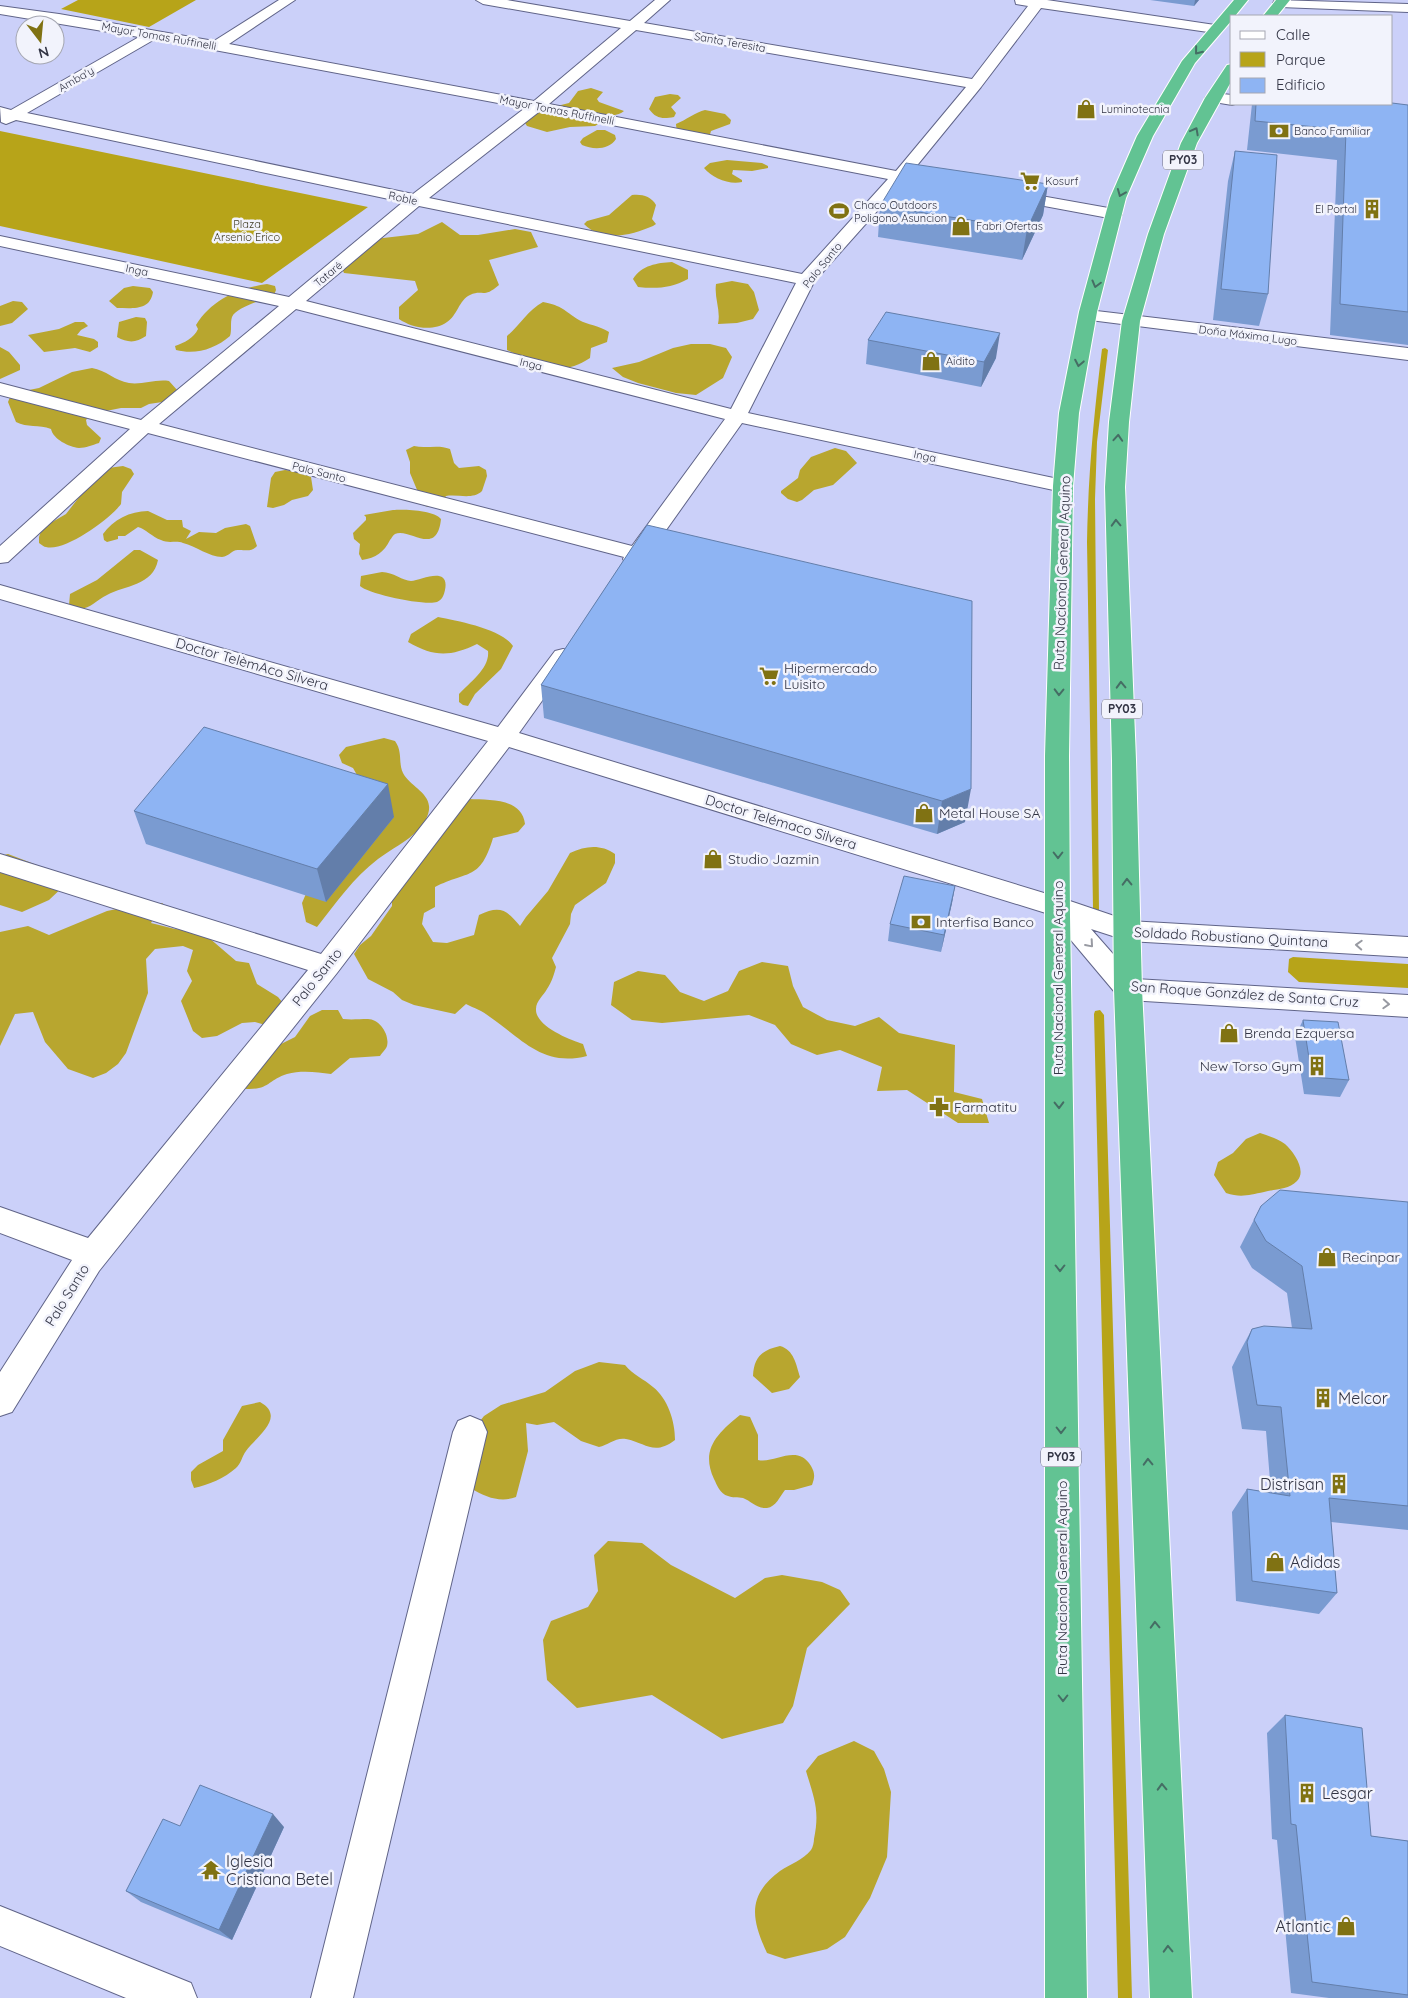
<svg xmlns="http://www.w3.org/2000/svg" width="1408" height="1998" viewBox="0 0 1408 1998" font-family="Quicksand,sans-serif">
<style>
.green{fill:#b7a419}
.forest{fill:#b8a62f}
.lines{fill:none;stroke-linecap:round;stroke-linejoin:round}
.minor-casing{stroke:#606488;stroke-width:2}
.highway-casing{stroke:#fff;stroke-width:2}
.minor{fill:#fff;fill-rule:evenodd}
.highway{fill:#62c393;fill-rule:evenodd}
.wall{fill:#7a9bd1}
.shaded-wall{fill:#637eaa}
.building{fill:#8eb4f3;stroke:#637eaa}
.oneway{stroke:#456d64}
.oneway2{stroke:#989aa2}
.labels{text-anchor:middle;stroke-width:5;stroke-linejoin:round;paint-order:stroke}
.far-street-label{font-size:11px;fill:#323444;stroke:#f2f3fc}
.far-poi-label{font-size:11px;fill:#323444;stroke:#f2f3fc;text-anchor:start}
.far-park-label{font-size:11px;fill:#433f26;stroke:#f2f3fc}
.shield{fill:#f2f3fc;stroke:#6c6d7b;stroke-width:1}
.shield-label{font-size:12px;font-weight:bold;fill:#323444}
.street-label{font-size:14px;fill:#323444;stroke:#f2f3fc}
.poi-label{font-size:14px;fill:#323444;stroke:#f2f3fc;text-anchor:start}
.near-poi-label{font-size:16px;fill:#323444;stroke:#f2f3fc;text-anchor:start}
</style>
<rect width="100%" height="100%" fill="#cbd0f9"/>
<path class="green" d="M78,0H196L149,27L61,9Z
M0,131L368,207L262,283L0,226Z
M1105,348L1108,350L1097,442L1095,499L1099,912L1094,911L1093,908L1087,542C1088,477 1094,413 1102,349Z
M1293,957L1408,964V988L1299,982L1288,972L1289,959Z
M1100,1010L1104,1015L1132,1998H1118L1094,1014L1095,1011Z"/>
<path class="forest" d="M591,88L603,92L597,99L599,102L624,111C618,117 608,114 601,119L600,123L595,126L570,127L547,132L527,126L525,123L529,113L569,103L578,91Z
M670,94L678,95L681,98L671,107L676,113L674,117C663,119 656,119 649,109L655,97Z
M705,110L725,114L731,120L730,124L711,131L709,138C695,140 677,145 676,124C686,120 696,112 705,110Z
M597,130H605L615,135L616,139C609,150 593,150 582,145L580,142L583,138Z
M727,160L762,163L768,166V168L752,171L733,170L732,174L742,180V182C729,185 712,178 704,168L710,163Z
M632,195C642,194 651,196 656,205L652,219L656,224L653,226C632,235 603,243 584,224L587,221L609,215Z
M442,222L460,235H478L515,229L531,232L538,247L489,260L499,285C483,299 483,289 470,295C459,300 457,316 447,322C433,332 412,328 399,319V307L418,290L415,281L344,273L340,264L366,240L418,234Z
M672,262L688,270V279C671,288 657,289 638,287L633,279C642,265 657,263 672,262Z
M732,281L748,284L754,292L759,310L753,319L737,323L718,324C721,310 714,298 716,284Z
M267,284L275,286L276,290L274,295C264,300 236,307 232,317C230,323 232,330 230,336C215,349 196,355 176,350L175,346C184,343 194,338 198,329L196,325C212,299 239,288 267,284Z
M133,286L150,288L153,292C150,311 133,308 117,308L109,301L124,288Z
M13,301L22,302L28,309L12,323L0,326V306Z
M543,302C563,306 563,310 579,320C588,325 598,325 609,332L607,342L591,348L590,358C559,379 538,364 507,350V336C520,325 528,310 543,302Z
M136,317L145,318L147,322L146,336C136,343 128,343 117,337L119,322Z
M75,322H84L88,326L81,330L77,335L94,339L98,342V347L90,352L75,348L44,352L28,335L59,329Z
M691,344H710L726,348L732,357L723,378L696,395L676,393L638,383L623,377L612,368L639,362L673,348Z
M0,347L9,352L20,365V370L0,379Z
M92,368C106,370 115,381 129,383C142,385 155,379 169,381L178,391L169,401L149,404L141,408H121L91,414L86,420L87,425L101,438L99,443C92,445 86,448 79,448C69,447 53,439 51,429C39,424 27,428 16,422L8,402L10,397L19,392L39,388L72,372Z
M414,446C426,449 438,444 450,449L454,463L459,468L479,466L486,470L487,476L482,491C473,500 458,494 446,496L438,507H428L414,502L420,497L410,473V462L406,450Z
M835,448L846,451L857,463L833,485L814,490L802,500L797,502L788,499L781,493V491L798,478L800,470L811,457Z
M123,466L131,469L134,474L122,492L121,504C110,519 65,552 46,547C44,547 42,545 39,543V537L41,531L47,525L66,514L101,469Z
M285,470L304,473L311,477L313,490L308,496L292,500L284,505L273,508L267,507L271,478L275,472Z
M393,510C404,509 434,510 441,519C437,558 409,527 395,534C392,536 392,538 390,540C384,552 376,558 362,560L359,554L360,544L354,539L353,533L366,520V517L364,515Z
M148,511L167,520H182L183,527L191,531L186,539L199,532L216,533L225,528L246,524L250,526L257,546C251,552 247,550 239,550C232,549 230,556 222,557C209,557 196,546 183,543C176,540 169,544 161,540C152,537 146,529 138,527L125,536H118V539L107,542L104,540L103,534C113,520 130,511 148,511Z
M134,550H140L158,560C153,586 125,585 107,595C93,602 86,615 69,605L70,594L97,580Z
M382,572C393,572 403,581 411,581C421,580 450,565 445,590C444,595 442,600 437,602C425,606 368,594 360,586L361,576Z
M438,617C458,621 502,629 513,646L501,669L475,694L468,706L463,705L459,702V694C470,682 490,668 488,651L477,644C450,657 434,657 408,642L411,634Z
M384,738L395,741C403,752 398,763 403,773C409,785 428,792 429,806C430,814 424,824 418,830C407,842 391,849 378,859C353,878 336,903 317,927L306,922L302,903L357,775L353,768L342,763L339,755L346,747Z
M469,799C490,800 522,798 525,824L518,832L493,838C480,881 469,870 435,887V907L424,913L422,924L433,942L447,943L474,935L479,915C500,905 507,910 520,926L526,917L548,891L570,853C586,846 600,844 615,854V863L606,883L575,905L571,914L570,924L552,958L556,967C554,974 552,982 547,989C544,995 536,1001 536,1009C535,1026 570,1040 583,1044L587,1056C543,1067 523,1040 490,1017C483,1011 474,1008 466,1004L455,1014L414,1005L402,1000L393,992L368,979L354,954L360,945L371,936L392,906V887L458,800Z
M8,854L50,870L67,883L49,900L22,912L0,905V856Z
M163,903L151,923L175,929L201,931L236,961L249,963L257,984L278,997L292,1014L269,1026L255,1022L242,1023L217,1036L202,1038L193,1031L181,1001L192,981L187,971L193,950L183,946L155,949L146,959L148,993L126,1053L118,1064L106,1073L93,1078L68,1069L45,1042L33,1012L15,1014L0,1046V932L28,926L49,935L107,911L136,905Z
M762,962L788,966L793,986L803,1007L827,1020L855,1026L879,1017L899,1033L955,1045L954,1092L982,1099L989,1123H958L907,1090L877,1091L882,1067L840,1050L817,1055L791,1044L775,1025L749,1015L662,1023L632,1020L611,1005L614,982L638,971L665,975L680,992L704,1001L728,991L739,971Z
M322,1010H338L343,1019C352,1020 359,1019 368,1019C379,1019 390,1034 387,1046C386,1049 382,1053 380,1056L350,1058L331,1074C317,1072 301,1070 287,1074C268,1080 269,1090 246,1089L245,1078L266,1047L281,1044L295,1037L310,1016Z
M1260,1133C1269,1136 1278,1139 1285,1144C1294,1152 1307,1171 1297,1181C1288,1190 1275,1189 1264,1192C1249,1195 1241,1198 1226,1193L1214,1175L1218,1162L1233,1153L1246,1139Z
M780,1346C794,1350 796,1364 800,1377L789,1389L772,1393L753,1376C754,1357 762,1350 780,1346Z
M599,1362L625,1365C633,1375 644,1379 653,1387C668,1399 675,1421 675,1440C654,1456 646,1443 626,1439C616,1437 608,1445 599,1447L581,1441L554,1422L537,1425L526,1423L528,1451L516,1497C501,1503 485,1497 472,1489L473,1430L484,1416L501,1405L545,1392L575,1371Z
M260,1402C287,1417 256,1437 246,1451C242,1456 241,1464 236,1468C225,1478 208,1485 194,1488L191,1480V1472L198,1465L223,1451V1440L242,1406Z
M740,1415L750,1417L758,1435V1460C775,1464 797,1443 811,1466C815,1473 815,1477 812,1485L794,1490H785C780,1496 776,1507 767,1508C757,1509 751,1501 743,1498C738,1497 732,1498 728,1496C720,1494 717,1485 714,1479C700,1449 718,1433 740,1415Z
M608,1541L642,1543L671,1565L735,1598L765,1578L782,1575L822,1582L840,1590L850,1604L807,1648L793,1706L783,1723L722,1739L652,1695L577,1708L547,1680L543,1640L551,1621L588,1607L598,1591L594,1555Z
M854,1741L874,1751L884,1769L891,1792L887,1857L870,1898L845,1937L827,1949L785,1959L767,1953C752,1920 746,1896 780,1871C790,1864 803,1860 811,1850C813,1847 814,1842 814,1839C820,1810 814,1798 806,1771L818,1756Z"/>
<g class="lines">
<defs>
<path id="minor" d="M279,0H295L229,44L534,101L621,28L483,4L476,0H507L630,21L655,0H670L644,23L972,79L1028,6L1016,4L1015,0H1047L1215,25L1220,26L1222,29L1220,32L1215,33L1041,8L981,87L910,174L919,176L921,179L919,182L913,184L903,182L814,282L748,413L1063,480L1070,482L1073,486L1070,490L1063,492L742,423L642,564L634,565L626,564L623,559L624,557L148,433L8,562L0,563V546L130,429L0,395V383L141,420L279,306L0,246V236L289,297L403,202L16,120L6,124L1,122L0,107L11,110L139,37L0,14V6L59,14L214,41ZM636,30L966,87L896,171L549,104ZM155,39L525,108L413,194L27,113ZM540,111L888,179L802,274L429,198ZM419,206L796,283L731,409L306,301ZM296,309L725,419L632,546L159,424Z
M1275,0L1408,4V12L1280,7L1275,6L1273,3Z
M1213,93L1232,95V104H1235L1232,105L1208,101L1205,98L1208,95Z
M1007,190L1114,209L1120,210L1122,214L1120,218L1114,219L1001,198L999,195L1001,192Z
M1088,310L1408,348V360L1082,319L1079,315L1082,311Z
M0,585L498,727L555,651L563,649L571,651L574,656L519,733L1067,900L1129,921L1408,937V957L1128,941L1091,929L1135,979L1408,995V1017L1128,1000L1118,996L1049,914L509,747L337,973L99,1271L12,1412L0,1416V1372L72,1260L0,1233V1207L88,1238L308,970L0,872V854L321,954L488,741L0,599Z
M470,1416L482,1421L487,1432L353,1998H311L453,1432L458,1421Z
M0,1906L191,1983L197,1998H126L0,1946Z"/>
<path id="highway" d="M1234,0H1248L1235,16H1232V20L1195,63L1153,136L1126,198L1097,312L1079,413L1073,486L1069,756L1070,917L1087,1998H1045V756L1053,486L1059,413L1079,312L1110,198L1137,136L1182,61Z
M1276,0H1290L1277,16H1263Z
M1232,64V80L1197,143L1164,234L1140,321L1129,422L1125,487L1136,760L1142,989L1192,1998H1150L1114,989L1112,760L1105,487L1109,422L1122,321L1148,234L1181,143L1205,98L1227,65Z"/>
</defs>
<use href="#minor" class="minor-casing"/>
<use href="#highway" class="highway-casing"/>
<use href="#minor" class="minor"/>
<use href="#highway" class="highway"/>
</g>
<path class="wall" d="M1150,0H1199L1194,6Z
M1252,104H1392L1408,105V345L1330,335L1337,160L1247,150Z
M1235,151L1268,294L1259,326L1213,320L1228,181Z
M1048,184L1043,215L1022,260L878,237L880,206Z
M868,340L996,358L981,387L866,364Z
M647,525L965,822L937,834L544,718L541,685Z
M134,811L394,817L326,902L146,844Z
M955,886L952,903L941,952L888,941L890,924Z
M1303,1020L1349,1080L1340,1097L1304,1094L1295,1037Z
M1408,1202V1530L1331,1522L1337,1593L1319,1614L1236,1601L1232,1512L1247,1489L1271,1493L1266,1431L1242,1429L1232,1367L1238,1355L1252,1329L1292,1328L1287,1293L1252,1268L1240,1247L1261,1206Z
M1285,1715L1371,1836L1408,1841V1998H1329L1291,1993L1277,1840L1272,1839L1267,1733Z
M180,1826L284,1827L232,1940L141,1902L126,1891Z"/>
<path class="shaded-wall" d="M1195,0H1199L1194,6Z
M1048,184L1043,215L1022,260L1027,229Z
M1000,333L996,358L981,387L984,362Z
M388,784L394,817L326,902L317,869Z
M971,789L965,822L937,834L942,801Z
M955,886L952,903L941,952L944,935Z
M273,1814L284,1827L232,1940L219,1930Z"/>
<path class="building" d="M1392,103L1408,105V312L1340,304L1346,130L1255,121L1256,104Z
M1235,151L1277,155L1268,294L1221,289Z
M906,163L1048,184L1027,229L880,206Z
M886,312L1000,333L984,362L868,340Z
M647,525L972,601L971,789L942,801L541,685Z
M204,727L388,784L317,869L134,811Z
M904,876L955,886L944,935L890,924Z
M1303,1020L1338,1022L1349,1080L1312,1077Z
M1280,1190L1408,1202V1506L1329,1498L1337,1593L1252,1581L1247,1489L1290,1496L1281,1407L1257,1405L1247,1342L1252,1329L1264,1326L1312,1329L1302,1266L1266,1241L1254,1220L1261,1206Z
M1285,1715L1362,1728L1371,1836L1408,1841V1995L1312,1982L1296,1825L1291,1824Z
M200,1785L273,1814L219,1930L126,1891L163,1819L180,1826Z"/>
<defs><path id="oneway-chevron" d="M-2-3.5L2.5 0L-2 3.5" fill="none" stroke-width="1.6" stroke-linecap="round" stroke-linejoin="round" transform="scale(1.25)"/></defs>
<g class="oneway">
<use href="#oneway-chevron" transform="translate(1198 51) rotate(129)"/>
<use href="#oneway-chevron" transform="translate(1195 131) rotate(-62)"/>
<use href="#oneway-chevron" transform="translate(1121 193) rotate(112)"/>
<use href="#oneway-chevron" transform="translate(1096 284) rotate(105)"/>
<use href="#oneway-chevron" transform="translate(1079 363) rotate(101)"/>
<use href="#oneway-chevron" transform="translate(1118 438) rotate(-86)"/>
<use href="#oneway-chevron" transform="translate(1116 523) rotate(-92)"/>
<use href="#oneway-chevron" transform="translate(1121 685) rotate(-92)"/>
<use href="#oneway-chevron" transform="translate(1059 692) rotate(91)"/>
<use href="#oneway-chevron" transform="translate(1058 855) rotate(90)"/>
<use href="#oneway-chevron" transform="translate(1127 882) rotate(-91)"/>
<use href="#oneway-chevron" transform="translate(1059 1105) rotate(89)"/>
<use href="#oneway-chevron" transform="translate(1060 1268) rotate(90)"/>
<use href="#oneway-chevron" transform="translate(1061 1430) rotate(90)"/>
<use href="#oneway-chevron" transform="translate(1148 1462) rotate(-92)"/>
<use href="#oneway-chevron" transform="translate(1155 1625) rotate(-92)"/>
<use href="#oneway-chevron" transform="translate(1063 1698) rotate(90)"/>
<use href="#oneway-chevron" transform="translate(1162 1787) rotate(-92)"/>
<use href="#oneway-chevron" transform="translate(1168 1949) rotate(-92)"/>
</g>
<g class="oneway2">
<use href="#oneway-chevron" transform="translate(1090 944) rotate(49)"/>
<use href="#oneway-chevron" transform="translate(1359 945) rotate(-177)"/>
<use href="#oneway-chevron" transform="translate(1386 1004) rotate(3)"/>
</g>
<defs>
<symbol id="shop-bare" viewBox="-9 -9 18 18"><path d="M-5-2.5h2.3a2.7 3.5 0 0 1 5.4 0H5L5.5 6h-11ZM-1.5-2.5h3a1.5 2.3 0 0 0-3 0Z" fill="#807213" stroke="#f2f3fc" stroke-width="2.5" paint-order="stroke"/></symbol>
<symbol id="bank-bare" viewBox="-9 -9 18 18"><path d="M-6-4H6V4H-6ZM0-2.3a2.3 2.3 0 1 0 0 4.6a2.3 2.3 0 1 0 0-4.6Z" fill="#807213" stroke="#f2f3fc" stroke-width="2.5" paint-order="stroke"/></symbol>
<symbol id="supermarket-bare" viewBox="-9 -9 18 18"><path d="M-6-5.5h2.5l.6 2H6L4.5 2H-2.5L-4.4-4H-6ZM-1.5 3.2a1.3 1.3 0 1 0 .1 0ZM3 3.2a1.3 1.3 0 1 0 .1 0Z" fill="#807213" stroke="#f2f3fc" stroke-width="2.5" paint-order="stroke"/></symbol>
<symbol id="building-bare" viewBox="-9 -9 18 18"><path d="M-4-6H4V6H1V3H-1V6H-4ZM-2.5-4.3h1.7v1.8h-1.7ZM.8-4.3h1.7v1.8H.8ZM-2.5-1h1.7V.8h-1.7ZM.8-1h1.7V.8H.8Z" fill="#807213" stroke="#f2f3fc" stroke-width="2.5" paint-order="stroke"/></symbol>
<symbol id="stadium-bare" viewBox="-9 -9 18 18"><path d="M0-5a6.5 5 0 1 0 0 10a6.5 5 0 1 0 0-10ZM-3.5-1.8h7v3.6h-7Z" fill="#807213" stroke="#f2f3fc" stroke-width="2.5" paint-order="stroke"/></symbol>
<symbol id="pharmacy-bare" viewBox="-9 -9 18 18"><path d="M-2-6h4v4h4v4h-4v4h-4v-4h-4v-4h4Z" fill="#807213" stroke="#f2f3fc" stroke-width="2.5" paint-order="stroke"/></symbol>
<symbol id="temple-bare" viewBox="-9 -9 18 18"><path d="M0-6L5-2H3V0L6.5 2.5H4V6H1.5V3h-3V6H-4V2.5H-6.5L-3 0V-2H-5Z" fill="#807213" stroke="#f2f3fc" stroke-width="2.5" paint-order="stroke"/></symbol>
</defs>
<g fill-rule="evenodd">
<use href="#shop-bare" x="1072" y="95" width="28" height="28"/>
<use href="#bank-bare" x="1265" y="117" width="28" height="28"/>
<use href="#supermarket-bare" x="1016" y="167" width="28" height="28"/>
<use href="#building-bare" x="1358" y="195" width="28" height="28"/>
<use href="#stadium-bare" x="825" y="197" width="28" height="28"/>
<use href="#shop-bare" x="947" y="212" width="28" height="28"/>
<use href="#shop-bare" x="917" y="347" width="28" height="28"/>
<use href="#supermarket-bare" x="755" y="662" width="28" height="28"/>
<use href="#shop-bare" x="910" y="799" width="28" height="28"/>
<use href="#shop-bare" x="699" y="845" width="28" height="28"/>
<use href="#bank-bare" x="907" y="908" width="28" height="28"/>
<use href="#shop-bare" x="1215" y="1019" width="28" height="28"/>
<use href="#building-bare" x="1303" y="1052" width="28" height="28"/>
<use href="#pharmacy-bare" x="925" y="1093" width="28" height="28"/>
<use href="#shop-bare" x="1313" y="1243" width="28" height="28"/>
<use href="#building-bare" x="1309" y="1384" width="28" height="28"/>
<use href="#building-bare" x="1325" y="1470" width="28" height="28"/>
<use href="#shop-bare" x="1261" y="1548" width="28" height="28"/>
<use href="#building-bare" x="1293" y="1779" width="28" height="28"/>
<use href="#temple-bare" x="197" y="1856" width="28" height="28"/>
<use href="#shop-bare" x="1332" y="1912" width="28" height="28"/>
</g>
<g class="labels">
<g class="far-street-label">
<text transform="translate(159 36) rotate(10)" y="4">Mayor Tomas Ruffinelli</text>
<text transform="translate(730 42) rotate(10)" y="4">Santa Teresita</text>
<text transform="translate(76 79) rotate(-30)" y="4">Amba'y</text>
<text transform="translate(557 110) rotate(11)" y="4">Mayor Tomas Ruffinelli</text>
<text transform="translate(403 198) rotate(12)" y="4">Roble</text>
<text transform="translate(822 265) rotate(-51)" y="4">Palo Santo</text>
<text transform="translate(137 270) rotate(12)" y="4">Inga</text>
<text transform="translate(328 274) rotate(-40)" y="4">Tataré</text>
<text transform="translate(1248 335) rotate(7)" y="4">Doña Máxima Lugo</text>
<text transform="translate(531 364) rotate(14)" y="4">Inga</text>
<text transform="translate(925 456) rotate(12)" y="4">Inga</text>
<text transform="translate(319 472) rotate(14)" y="4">Palo Santo</text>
</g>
<g class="far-poi-label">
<text x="1101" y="113">Luminotecnia</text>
<text x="1294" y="135">Banco Familiar</text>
<text x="1045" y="185">Kosurf</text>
<text x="854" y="209">Chaco Outdoors<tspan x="854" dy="13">Poligono Asuncion</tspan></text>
<text x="1357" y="213" text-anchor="end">El Portal</text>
<text x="976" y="230">Fabri Ofertas</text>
<text x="946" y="365">Aidito</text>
</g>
<g class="far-park-label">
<text x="247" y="228">Plaza<tspan x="247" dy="13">Arsenio Erico</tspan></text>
</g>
<g class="shield">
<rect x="1163" y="150.5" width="40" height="19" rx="4"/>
<rect x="1102" y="699.5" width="40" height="19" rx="4"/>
<rect x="1041" y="1447.5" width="40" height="19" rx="4"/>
</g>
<g class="shield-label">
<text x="1183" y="164">PY03</text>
<text x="1122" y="713">PY03</text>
<text x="1061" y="1461">PY03</text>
</g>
<g class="street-label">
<text transform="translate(1062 573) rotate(-88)" y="5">Ruta Nacional General Aquino</text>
<text transform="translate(252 664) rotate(16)" y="5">Doctor TelèmAco Silvera</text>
<text transform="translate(781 822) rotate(17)" y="5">Doctor Telémaco Silvera</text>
<text transform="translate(1231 937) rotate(3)" y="5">Soldado Robustiano Quintana</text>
<text transform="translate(317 977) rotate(-51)" y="5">Palo Santo</text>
<text transform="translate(1058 978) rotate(-90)" y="5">Ruta Nacional General Aquino</text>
<text transform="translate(1245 994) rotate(4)" y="5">San Roque González de Santa Cruz</text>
<text transform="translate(67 1295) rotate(-58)" y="5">Palo Santo</text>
<text transform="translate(1062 1578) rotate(-90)" y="5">Ruta Nacional General Aquino</text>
</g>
<g class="poi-label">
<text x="784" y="673">Hipermercado<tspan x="784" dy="16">Luisito</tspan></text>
<text x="939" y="818">Metal House SA</text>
<text x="728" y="864">Studio Jazmin</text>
<text x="936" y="927">Interfisa Banco</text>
<text x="1244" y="1038">Brenda Ezquersa</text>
<text x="1302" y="1071" text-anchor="end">New Torso Gym</text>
<text x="954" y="1112">Farmatitu</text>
<text x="1342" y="1262">Recinpar</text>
</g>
<g class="near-poi-label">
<text x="1338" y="1404">Melcor</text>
<text x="1324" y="1490" text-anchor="end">Distrisan</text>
<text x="1290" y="1568">Adidas</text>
<text x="1322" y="1799">Lesgar</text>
<text x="226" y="1867">Iglesia<tspan x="226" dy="18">Cristiana Betel</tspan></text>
<text x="1331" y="1932" text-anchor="end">Atlantic</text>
</g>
</g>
<rect x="1230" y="15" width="162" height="90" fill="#f2f3fc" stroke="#a5a7b2"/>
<rect x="1240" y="31" width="25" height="8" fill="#ffffff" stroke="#a5a7b2"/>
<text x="1276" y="40" font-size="15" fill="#323444">Calle</text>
<rect x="1240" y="52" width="25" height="15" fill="#b7a419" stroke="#a5a7b2"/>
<text x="1276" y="65" font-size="15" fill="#323444">Parque</text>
<rect x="1240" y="78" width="25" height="15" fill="#8eb4f3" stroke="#a5a7b2"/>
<text x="1276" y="90" font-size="15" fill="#323444">Edificio</text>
<g transform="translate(40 40) rotate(164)"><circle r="24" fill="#f2f3fc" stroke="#a5a7b2"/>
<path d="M0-4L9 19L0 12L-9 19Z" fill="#807213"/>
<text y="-8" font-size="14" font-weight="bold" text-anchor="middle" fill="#323444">N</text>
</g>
</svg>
